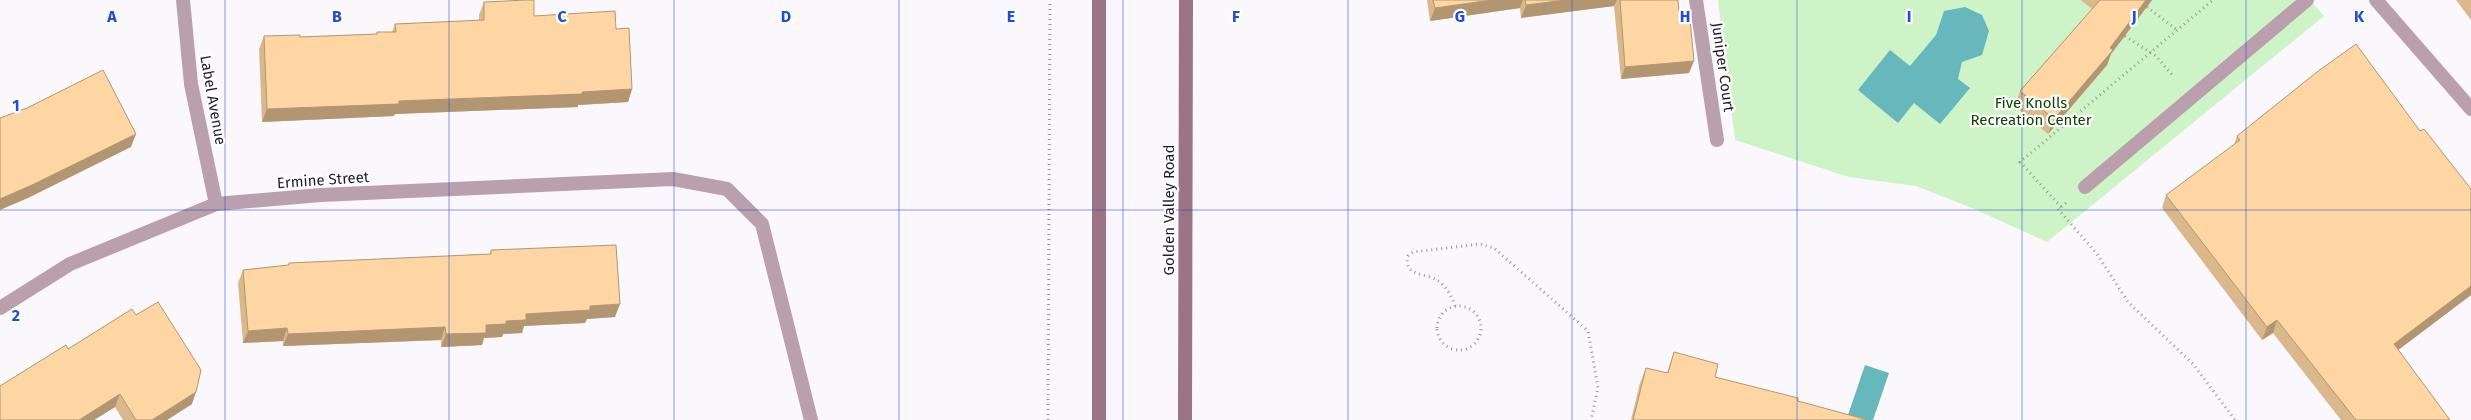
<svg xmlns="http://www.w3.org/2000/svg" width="2471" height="420" viewBox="0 0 2471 420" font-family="'Fira Sans',sans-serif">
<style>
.green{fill:#cef3c6}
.water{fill:#67b8bc}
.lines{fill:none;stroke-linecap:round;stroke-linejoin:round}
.path{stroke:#99969c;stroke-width:3;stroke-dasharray:1 4;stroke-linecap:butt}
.service{stroke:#ba9fac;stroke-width:14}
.minor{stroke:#ba9fac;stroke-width:14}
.secondary{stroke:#9b7486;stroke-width:14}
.wall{fill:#dab88c}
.shaded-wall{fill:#b29672}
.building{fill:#fed6a3;stroke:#b29672}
.grid{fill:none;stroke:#1d4ed8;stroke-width:1;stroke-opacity:0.55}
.labels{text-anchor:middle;stroke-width:4.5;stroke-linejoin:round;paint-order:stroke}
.street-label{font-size:15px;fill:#201c24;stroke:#fff}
.park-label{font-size:15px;fill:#0e4300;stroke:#fff}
.grid-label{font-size:16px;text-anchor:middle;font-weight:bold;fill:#1d4ed8;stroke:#fff;stroke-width:4.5;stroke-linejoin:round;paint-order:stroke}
</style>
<rect width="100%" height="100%" fill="#faf8fc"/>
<path class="green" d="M1718,0H2310L2324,16L2047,242L1972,208L1916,186L1849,177L1735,140Z"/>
<path class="water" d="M1965,7L1982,15L1989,31L1982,55L1962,62L1958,79L1970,88L1940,124L1914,103L1898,123L1858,90L1890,50L1910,66L1936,35L1944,11Z
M1865,365L1889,373L1873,420H1862L1848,415Z"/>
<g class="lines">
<path class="path" d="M2147,7L2177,30
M2125,36L2156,56L2174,77
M2066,203L2058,209L2097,254L2128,302L2193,364L2235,420
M2061,207L2020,162L2213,0
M1455,306C1452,296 1446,286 1437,280C1425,273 1403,276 1408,256L1413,252L1480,244L1494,248L1588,331L1598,388L1591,420
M1437 328a22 22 0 1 1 44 0a22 22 0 1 1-44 0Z
M1048,420L1050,0"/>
<path class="service" d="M2085,187L2307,0"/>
<path class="minor" d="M183,0L191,84L216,204
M1696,0L1717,140
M2376,0L2471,109
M0,308L70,264L216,204L321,195L673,179L727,189L762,224L811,420"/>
<path class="secondary" d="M1099,0V420
M1185,420L1186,0"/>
</g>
<path class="wall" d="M1427,0H1678L1680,22L1689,73L1621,79L1614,6L1521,18L1520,8L1430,21Z
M2081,0H2152L2111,54L2107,65L2048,134L2015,106L2020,91L2092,9Z
M2456,0H2471V20Z
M484,2L534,16L616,29L632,89L628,102L578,105V107L395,114L394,116L262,122L259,49L264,36L300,37L376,34L377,32H392L395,24L479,21V15Z
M2420,131L2471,189V295L2398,350L2450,420H2341L2273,333L2262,340L2162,208L2166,195L2234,145L2237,136Z
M491,250L615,317L587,319L585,323L524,326L522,333L503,334L502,337L484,338L482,345L441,347V340L283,346V341L243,343L238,283L243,270L288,265L289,263L490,254Z
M68,349L192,404L167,420H123L115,407L94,420H0Z
M1674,352L1715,377L1798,401L1868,420H1631L1640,383L1646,368L1667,373Z"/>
<path class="shaded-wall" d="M1492,0H1523L1520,8L1430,21L1435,8Z
M1566,0H1617L1614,6L1521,18L1526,5Z
M2146,0H2152L2111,54L2107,65L2048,134L2054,119Z
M1694,61L1689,73L1621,79L1625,67Z
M632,89L628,102L578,105V107L395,114L394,116L262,122L267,109L399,101Z
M136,134L131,147L28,198L0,210V199Z
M2471,286V295L2389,357L2394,344Z
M620,304L615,317L587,319L585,323L524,326L522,333L503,334L502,337L484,338L482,345L441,347L446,334L506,321L526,314L590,306Z
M2277,320L2273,333L2262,340L2267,327Z
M445,327L441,340L283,346L288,334Z
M287,328L283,341L243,343L248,331Z
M196,392L192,404L167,420H152Z
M120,394L115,407L94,420H79Z"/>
<path class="building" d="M527,0H534V16L615,11L616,29L629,28L632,89L582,92V94L399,101V104L267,109L264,36L300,35V37L377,34V32H396L395,24L484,20V2Z
M1433,0H1492L1435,8Z
M1525,0H1566L1526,5Z
M1620,0H1678L1680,22L1690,20L1694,61L1625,67Z
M2100,0H2146L2110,48L2113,50L2054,119L2020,91Z
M2356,44L2420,131L2424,129L2471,189V286L2394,344L2450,420H2356L2277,320L2267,327L2166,195L2240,140L2237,136L2317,72Z
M103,70L136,134L32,185L0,199V118L27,108Z
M616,245L620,304L590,306V310L526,314V320L506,321V324L486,325V333L446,334L445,327L288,334L287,328L248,331L243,270L289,265V263L491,254V250Z
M158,302L201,370L196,392L152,420H136L120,394L79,420H0V386L66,345L68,349L132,309L136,315Z
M1674,352L1718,364L1715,377L1798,398V401L1868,420H1633L1646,368L1668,373Z"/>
<path class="grid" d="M225,0V420M449,0V420M674,0V420M899,0V420M1123,0V420M1348,0V420M1572,0V420M1797,0V420M2022,0V420M2246,0V420M0,210H2471"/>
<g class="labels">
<g class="street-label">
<text transform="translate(1723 67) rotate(82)" y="5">Juniper Court</text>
<text transform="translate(213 100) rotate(80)" y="5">Label Avenue</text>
<text transform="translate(323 180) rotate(-4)" y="5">Ermine Street</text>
<text transform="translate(1169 210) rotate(-90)" y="5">Golden Valley Road</text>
</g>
<g class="park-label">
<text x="2031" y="108">Five Knolls<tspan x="2031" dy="17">Recreation Center</tspan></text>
</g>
</g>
<g class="grid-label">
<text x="112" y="22">A</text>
<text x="337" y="22">B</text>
<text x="562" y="22">C</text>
<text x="786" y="22">D</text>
<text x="1011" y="22">E</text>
<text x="1236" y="22">F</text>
<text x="1460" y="22">G</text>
<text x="1685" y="22">H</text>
<text x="1909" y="22">I</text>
<text x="2134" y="22">J</text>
<text x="2359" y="22">K</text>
<text x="16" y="111">1</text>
<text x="16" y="321">2</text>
</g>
</svg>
